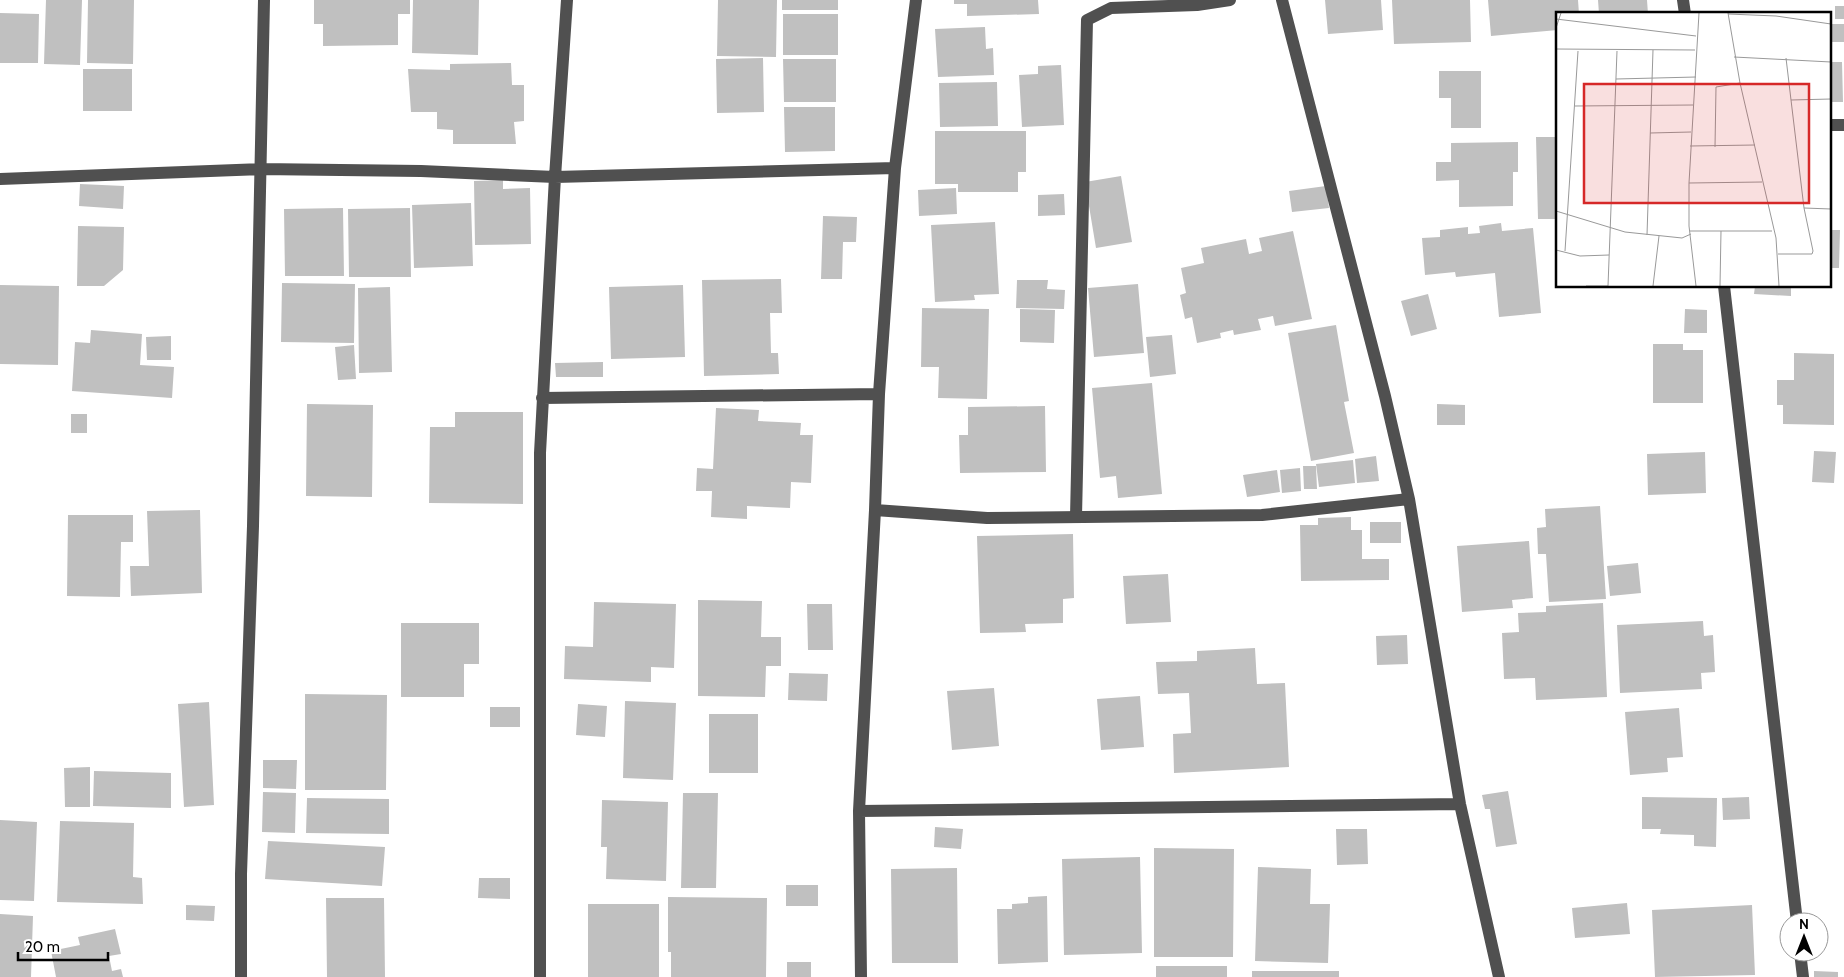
<svg xmlns="http://www.w3.org/2000/svg" width="1844" height="977" viewBox="0 0 1844 977" font-family="Cabin,sans-serif">
<style>
.building{fill:#c0c0c0}
.lines{fill:none;stroke-linecap:round;stroke-linejoin:round}
.minor{stroke:#505050;stroke-width:12}
.inset-road{fill:none;stroke:#999;stroke-width:1}
.view{fill:#d62828;fill-opacity:0.15;stroke:#d62828;stroke-width:2.5}
.inset-edge{fill:none;stroke:#000;stroke-width:2.5}
</style>
<rect width="100%" height="100%" fill="#fff"/>
<path class="building" d="M46,0H82L80,65L44,64Z
M88,0H134L133,64L87,63Z
M314,0H410V14H398V45L323,46V24H314Z
M413,0H479L478,55L412,53Z
M718,0H777L776,57L717,56Z
M782,0H838V10H782Z
M954,0H1038L1039,14L967,16V4H954Z
M1325,0H1381L1383,30L1328,34Z
M1392,0H1470L1471,42L1394,44Z
M1488,0H1578L1579,14H1558V30L1491,36Z
M1598,0H1647L1648,14H1599Z
M1835,6H1844V19H1835Z
M0,13L39,14L38,63H0Z
M783,14H838V55H783Z
M1830,24H1844V42H1830Z
M985,27L986,49L993,48L994,75L938,77L935,29Z
M763,58L764,112L717,113L716,59Z
M783,59H836V102H784Z
M1830,62H1842L1843,102H1830Z
M511,63L512,85H524V121L514,122L516,144H453V130L437,129V112H411L408,69L450,70V64Z
M1061,65L1064,125L1022,127L1019,75L1038,74V66Z
M83,69H132V111H83Z
M1439,71H1481V128H1451V98H1439Z
M997,82L998,126L940,127L939,83Z
M784,107H835V151L785,152Z
M935,131H1026V172H1018V192H958V184H935Z
M1536,137H1558V219H1538Z
M1518,142V172H1513V206L1459,207V180L1436,181V162H1451V143Z
M1121,176L1132,242L1096,248L1085,182Z
M503,180V189L530,188L531,244L475,245L474,181Z
M80,184L124,186L123,209L79,206Z
M1326,186L1329,208L1292,212L1289,191Z
M956,188L957,214L919,216L918,190Z
M1064,194L1065,215L1038,216V195Z
M471,203L473,266L414,268L412,205Z
M343,208L344,276H285L284,209Z
M410,208L411,277H349L348,209Z
M823,216L857,217L856,242H843L842,279H821Z
M995,222L999,294L974,295L975,300L935,302L931,225Z
M1501,223L1502,231L1533,228L1541,313L1499,317L1495,273L1456,277L1455,272L1425,275L1422,238L1440,237V230L1468,227V234L1480,233L1479,226Z
M78,226L124,227L123,270L104,286H77Z
M1830,230H1840L1839,268H1830Z
M1293,231L1312,319L1275,326L1273,316L1258,319L1261,330L1234,335L1233,330L1220,333L1221,338L1197,343L1192,317L1185,319L1180,295L1186,293L1181,268L1204,263L1201,248L1246,239L1249,254L1262,251L1259,238Z
M781,279L782,313H770L771,353H778L779,374L704,376L702,280Z
M1017,280H1048L1047,289L1065,290L1064,309L1016,308Z
M282,283L355,284L354,343L281,342Z
M1138,284L1144,353L1094,357L1088,288Z
M0,285L59,286L58,365L0,364Z
M683,285L685,357L611,359L609,287Z
M1755,286H1791V296L1754,294Z
M390,287L392,372L359,373L358,288Z
M1428,294L1437,329L1411,336L1401,301Z
M922,308L989,309L987,399L938,398L939,367H921Z
M1020,309L1055,310L1054,343L1020,342Z
M1685,309L1707,310V333H1684Z
M1336,325L1349,401L1344,402L1354,453L1311,461L1288,333Z
M91,330L142,334L140,365L174,367L172,398L72,391L75,342L90,343Z
M1172,335L1176,374L1150,377L1146,337Z
M171,336V360H147L146,337Z
M1653,344H1683V350H1703V403H1653Z
M354,345L356,379L338,380L335,347Z
M1794,353L1834,354V425L1783,424V405H1777V380H1794Z
M603,362V377H556L555,363Z
M1152,383L1162,494L1118,498L1116,476L1100,478L1092,388Z
M307,404L373,405L372,497L306,496Z
M1437,404L1465,405V425H1437Z
M1045,406L1046,472L960,473L959,435H968V407Z
M716,408L759,410L758,421L801,423L800,435H813L811,483L791,482L790,508L747,506V519L711,517L712,491H696L697,468L713,469Z
M455,412H523V504L429,503L430,427H455Z
M71,414H87V433H71Z
M1814,451L1836,452L1834,483L1812,482Z
M1705,452L1706,493L1648,495L1647,454Z
M1376,456L1379,481L1357,483L1355,459Z
M1353,460L1355,483L1319,487L1316,464Z
M1303,466H1316L1317,489H1304Z
M1300,468L1301,491L1282,493L1280,470Z
M1277,470L1280,492L1247,497L1243,475Z
M1600,506L1606,599L1549,602L1546,554H1538L1537,528L1546,527L1545,509Z
M200,510L202,593L131,596L130,566H149L147,511Z
M68,515H133V542H121L120,597L67,596Z
M1351,517V530H1362V559H1389V580L1301,581L1300,525H1318V518Z
M1370,522H1401V543H1370Z
M1073,534L1074,598L1063,599V623L1025,624L1026,632L980,633L977,536Z
M1529,541L1533,598L1512,600L1513,608L1462,612L1457,546Z
M1638,563L1641,593L1610,596L1607,566Z
M1168,574L1171,622L1126,624L1123,576Z
M698,600L762,601L761,637H781V666H766L765,697L698,696Z
M594,602L676,604L674,668L651,667V682L564,679L565,646L593,647Z
M1603,603L1607,697L1536,700L1535,678L1504,679L1502,633L1519,632L1518,613L1546,612V606Z
M807,604H832L833,650H808Z
M1703,621L1704,636L1713,635L1715,672L1701,673L1702,689L1620,693L1617,625Z
M401,623H479V664H464V697H401Z
M1407,635L1408,664L1377,665L1376,636Z
M1255,648L1257,684L1285,683L1289,767L1174,773L1173,734L1191,733L1189,693L1158,694L1156,662L1197,661V651Z
M789,673L828,674L827,701L788,700Z
M994,688L999,746L952,750L947,691Z
M305,694L387,695L386,790H305Z
M1140,696L1144,747L1101,750L1097,699Z
M625,701L676,703L673,780L623,778Z
M209,702L214,805L184,807L178,704Z
M578,704L607,706L605,737L576,735Z
M490,707H520V727H490Z
M1679,708L1683,757L1667,758L1668,772L1630,775L1625,712Z
M709,714H758V773H709Z
M263,760H297L296,789L263,788Z
M90,767V807H65L64,768Z
M94,771L171,773V808L93,806Z
M1508,791L1517,844L1496,847L1490,809H1485L1482,795Z
M263,792L296,793L295,833L262,832Z
M683,793H718L716,888H681Z
M1642,797L1717,798L1716,847L1694,846V835L1660,834L1661,829H1642Z
M1749,797L1750,819L1723,820L1722,798Z
M307,798L389,799V834L306,833Z
M602,800L668,802L666,881L606,879L607,847H601Z
M0,820L37,822L34,901L0,900Z
M60,821L134,823L133,877L142,878L143,904L57,902Z
M935,827L963,829L961,849L934,847Z
M1336,829H1367L1368,864L1337,865Z
M268,841L385,847L382,886L265,879Z
M1154,848L1234,849L1233,957H1154Z
M1140,857L1142,953L1064,955L1062,859Z
M1258,867L1311,869L1310,904H1330L1328,963L1255,961Z
M957,868L958,963H892L891,869Z
M479,878H510V899L478,898Z
M786,885H818V906H786Z
M1047,896L1048,962L998,964L997,909H1012V904L1028,903V897Z
M668,897L767,898L766,977H671V952H668Z
M326,898H384L385,977H327Z
M1627,903L1630,934L1575,938L1572,908Z
M588,904H659V977H588Z
M186,905L215,906L214,921L186,920Z
M1752,905L1755,975L1655,977L1652,910Z
M0,914L33,916L31,977H0Z
M115,929L121,954L109,956L112,971L121,969L123,977H56L51,951L80,945L78,937Z
M787,962H811V977H787Z
M1156,966H1227V977H1156Z
M1252,971H1339V977H1252Z
M1814,971L1838,972V977H1814Z"/>
<g class="lines">
<path class="minor" d="M1282,0L1385,396L1409,499L1460,804L1499,977
M1683,0L1685,14
M1830,125H1844
M0,179L260,169L421,171L555,177L895,168
M1724,286L1797,922
M542,398L879,394
M875,510L987,518L1262,515L1409,499
M1076,517L1087,20L1111,8L1197,5L1230,0
M859,811L1460,804
M1800,952L1803,977
M241,977V874L253,526L264,0
M540,977V453L555,177L567,0
M861,977L859,811L875,510L879,394L895,168L916,0"/>
</g>
<g transform="translate(1556 12)">
<rect width="275" height="275" fill="#fff"/>
<path class="inset-road" d="M172,1L184,71L220,226L223,274M172,2L220,4L275,12M0,7L140,24M0,16L5,1M0,37L139,38M178,45L275,50M230,46L235,88M60,67L140,65M19,94L137,93M94,121L135,120M134,134L199,133M159,135L160,75L184,71M133,171L206,170M248,196L275,197M0,199L69,220L126,226L135,222M134,219H216M91,223L97,38M0,238L24,244L53,243M9,239L22,39M222,242H256L257,239L248,196L235,88L275,87M30,274H52M52,274L61,39M97,274L103,224M140,274L133,214V171L143,1M164,274L165,219"/>
<path class="view" d="M28,72H253V191H28Z"/>
<rect width="275" height="275" class="inset-edge"/>
</g>
<g transform="translate(1804 937)"><circle r="24" fill="#ffffff" stroke="#999999"/>
<path d="M0-4L9 19L0 12L-9 19Z" fill="#000000"/>
<text y="-8" font-size="14" font-weight="bold" text-anchor="middle" fill="#000000">N</text>
</g>
<path d="M18 952v8h90v-8" fill="none" stroke="#000000" stroke-width="2.5"/>
<text x="25" y="952" font-size="15" fill="#000000" stroke="#ffffff" stroke-width="4" paint-order="stroke">20 m</text>
</svg>
